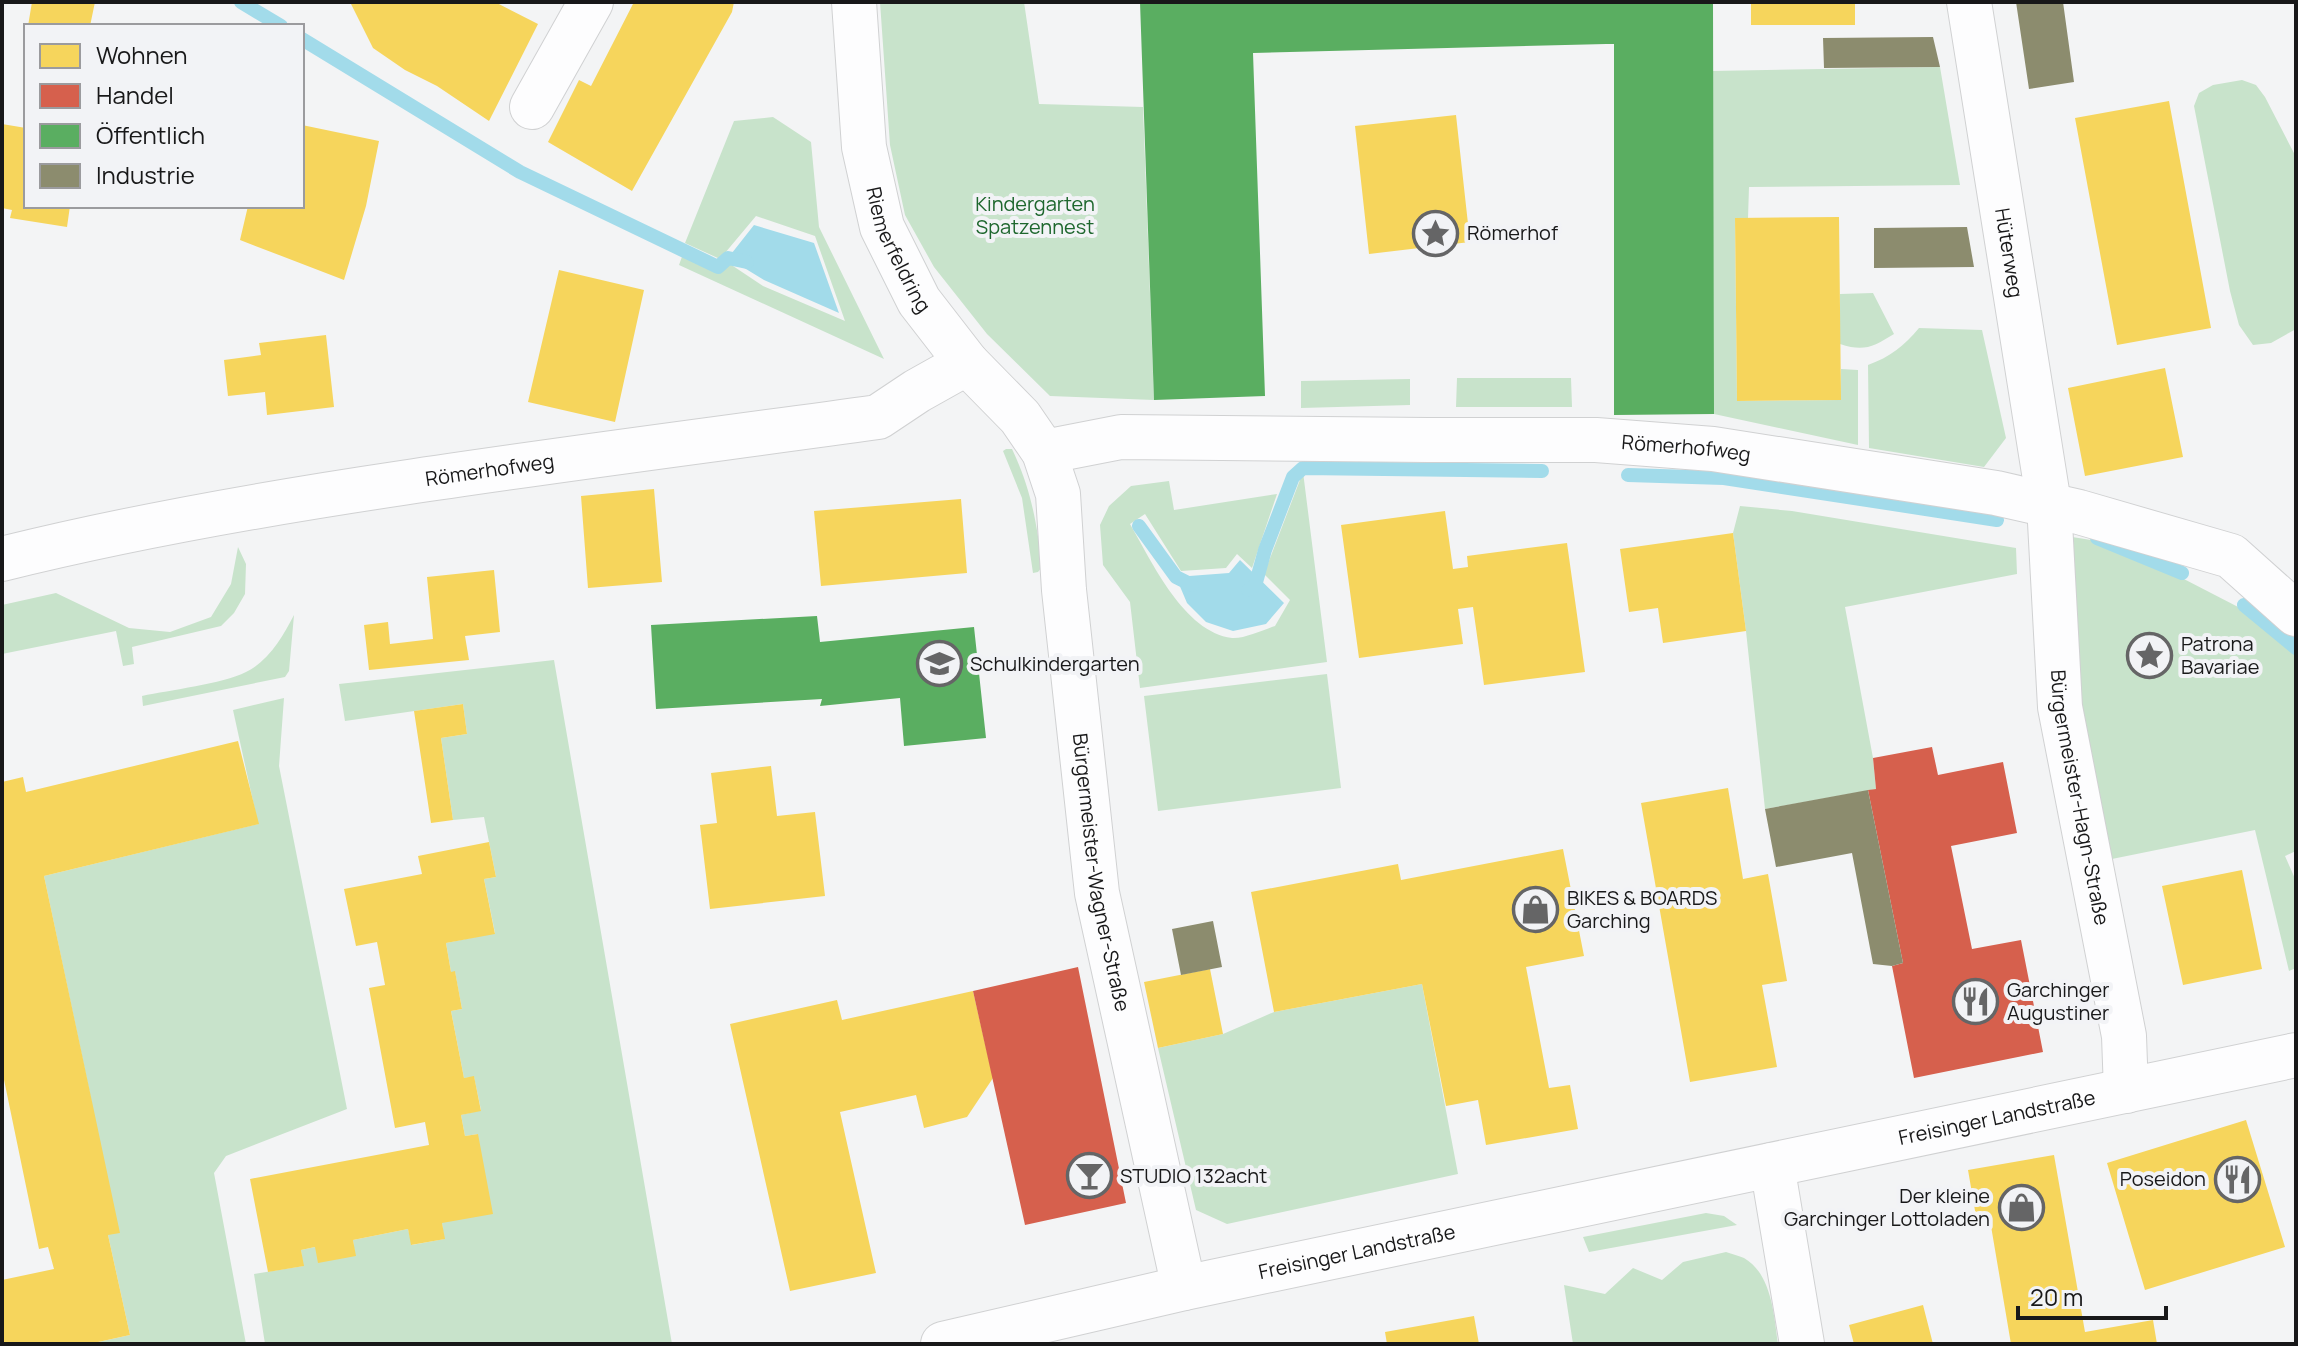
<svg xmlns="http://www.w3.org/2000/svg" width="2298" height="1346" viewBox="0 0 2298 1346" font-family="Manrope,sans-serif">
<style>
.green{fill:#c8e3cb}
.water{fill:#a2dbea}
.homes{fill:#f6d55c}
.shops{fill:#d6604d}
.public{fill:#5aae61}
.industry{fill:#8c8c6e}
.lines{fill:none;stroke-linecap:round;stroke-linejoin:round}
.stream{stroke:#a2dbea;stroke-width:14}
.minor-casing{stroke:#d0d1d2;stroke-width:46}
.minor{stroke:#fdfdfe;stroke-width:44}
.labels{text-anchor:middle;stroke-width:8;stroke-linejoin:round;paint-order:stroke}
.park-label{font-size:20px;fill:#1e672e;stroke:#f2f3f6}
.poi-label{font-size:20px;fill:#181819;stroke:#f2f3f6;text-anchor:start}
.street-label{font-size:20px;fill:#181819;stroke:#f2f3f6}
</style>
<rect width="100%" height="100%" fill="#f3f4f5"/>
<path class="green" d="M880,2H1024L1039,104L1143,107L1154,400L1050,396L987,334L934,267L905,215L890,145Z
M1940,67L1960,185L1749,187L1748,218H1735L1737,401L1840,400L1841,369L1858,370V445L1714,414L1712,71Z
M2242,80L2256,85L2265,97L2296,157V329L2271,343L2253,345L2239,325L2230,291L2194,106L2199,93L2213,85Z
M773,117L811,142L819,227L884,359L679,265L683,254L718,273L730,264L763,286L845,321L815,236L756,216L720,259L685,243L734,121Z
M1873,293L1894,334C1873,347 1864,352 1840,344V294Z
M1919,328L1982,330L2006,438L1984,467L1869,448L1868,365C1890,357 1904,346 1919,328Z
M1457,378H1571L1572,407H1456Z
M1410,379V405L1301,408V381Z
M1006,449H1012C1031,489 1037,523 1042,567L1038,572L1033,573L1022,498L1003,451Z
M1303,472L1327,662L1140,688L1130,602L1103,565L1100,525L1109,506L1131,486L1169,481L1174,510L1277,494L1252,568L1237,554L1226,568L1181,571L1145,514L1130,524C1152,562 1184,632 1232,638C1244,639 1263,630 1275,626L1290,600L1264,574Z
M1740,506L1792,511L2016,548L2017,574L1845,607L1873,758L1876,789L1765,809L1746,631L1733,533Z
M2066,536L2091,540L2180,577L2242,609L2296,653V851L2285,856L2296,881V968L2289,971L2255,830L2107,860L2075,692Z
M238,547L246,564L245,594L234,613L221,626L132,647L134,664L123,666L116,631L2,654V605L56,593L129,628L170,632L211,617L231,584Z
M294,615L289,671L285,677L143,706L142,696C170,690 222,684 246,672C269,661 283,636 294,615Z
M554,660L672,1344H265L254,1274L303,1266L301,1250L315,1247L355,1256L353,1240L408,1229L412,1245L444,1239L442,1223L478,1134L465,1136L461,1115L481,1110L474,1077L464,1078L451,1011L462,1009L455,972H451L446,943L495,933L484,879L496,877L484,817L453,820L441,738L467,734L463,704L345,721L339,684Z
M1327,674L1341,788L1158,811L1144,696Z
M284,698L279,766L347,1109L226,1156L214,1173L246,1344H89L130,1335L108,1235L91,1099L44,876L258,824L233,710Z
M1422,984L1458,1174L1227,1224L1196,1210L1158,1048L1223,1034L1274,1012Z
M1706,1213L1724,1216L1737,1225L1589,1252L1583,1237Z
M1726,1252C1732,1254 1739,1256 1744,1258C1772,1274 1774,1316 1778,1344H1573L1564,1285L1605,1294L1633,1268L1662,1280L1683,1262Z"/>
<path class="water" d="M754,225L814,243L839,313L764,280L728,258Z
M1240,560L1284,603L1266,624L1233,631L1206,622L1187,603L1176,577L1229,573Z"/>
<path class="homes" d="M32,2H95L90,26H28Z
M350,2H470L473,4L474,2H495L538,24L489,121L437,86L405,70L373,48Z
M634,2H734L732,12L632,191L548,142L579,80L591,86Z
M1751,2H1855V25H1751Z
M2169,101L2211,328L2117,345L2075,118Z
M1456,115L1470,242L1369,254L1355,126Z
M2,124L26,128V206H70L67,227L10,218L12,210L2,208Z
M302,125L379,141L366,206L344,280L240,240L248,206H302Z
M1839,217L1841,400L1737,401L1735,218Z
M559,270L644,290L615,422L528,402Z
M326,335L334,407L267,415L265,392L228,396L224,360L261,355L259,343Z
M2165,368L2183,457L2085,476L2068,388Z
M654,489L662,582L588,588L581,496Z
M961,499L967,573L821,586L814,511Z
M1445,511L1453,569L1468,567L1467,556L1567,543L1585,672L1484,685L1473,607L1458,609L1463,644L1359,658L1341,525Z
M1733,533L1746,631L1663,643L1658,608L1629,612L1620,549Z
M494,570L500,632L465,636L469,660L369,670L364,625L388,622L390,644L433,639L427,577Z
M463,704L467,734L441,738L453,820L431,823L414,711Z
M238,741L259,824L44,876L120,1233L108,1235L130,1335L89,1344H2V1280L54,1269L48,1247L39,1249L2,1070V782L23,777L26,792Z
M771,766L777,816L815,812L825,896L710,909L700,825L717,823L711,773Z
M1728,788L1743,879L1768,874L1787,981L1762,985L1777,1067L1690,1082L1641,803Z
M489,842L496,877L484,879L495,934L446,943L451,972L455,971L462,1009L451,1011L464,1078L474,1076L481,1111L461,1115L465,1136L478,1134L493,1214L442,1223L445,1239L411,1245L408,1229L353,1240L356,1256L318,1263L315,1247L301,1250L304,1266L268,1272L250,1179L429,1145L425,1122L395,1128L369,988L385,985L377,942L356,946L344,889L422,874L418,856Z
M1563,849L1584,956L1526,967L1549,1088L1570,1085L1578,1129L1486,1145L1478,1100L1446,1106L1422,984L1274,1012L1251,892L1398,864L1401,880Z
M2242,870L2262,969L2183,985L2162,886Z
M1210,969L1223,1034L1158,1048L1144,982Z
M973,991L993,1078L967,1117L924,1128L916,1095L840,1112L876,1273L790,1291L730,1024L837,1000L842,1020Z
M2246,1120L2285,1247L2145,1290L2107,1163Z
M2054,1155L2085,1332L2153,1320L2157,1344H2011L1991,1226L1978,1228L1968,1170Z
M1923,1305L1933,1344H1854L1849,1325Z
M1474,1316L1479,1344H1387L1385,1332Z"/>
<path class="shops" d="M1932,747L1938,775L2003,762L2017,833L1951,846L1972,949L2021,940L2043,1052L1914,1078L1892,966L1903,963L1868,790L1876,789L1873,758Z
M1078,967L1126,1203L1025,1225L973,991Z"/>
<path class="public" d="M1140,2H1713L1714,414L1614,415V44H1606L1253,53L1265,396L1154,400Z
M817,616L820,642L974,627L986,738L904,746L900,698L820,706L822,699L656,709L651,625Z"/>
<path class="industry" d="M2016,2H2063L2074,82L2029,89Z
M1933,37L1940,67L1824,68L1823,38Z
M1967,227L1974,267L1874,268V228Z
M1868,790L1903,963L1892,966L1873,964L1852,853L1776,867L1765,809Z
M1213,921L1222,967L1181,975L1172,929Z"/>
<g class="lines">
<path class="stream" d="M241,2L281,26
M302,39L520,172L718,267L728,258L747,262
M1628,475L1724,478L1997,520
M1139,526L1176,577L1192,585
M2097,538L2182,573
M1248,590L1255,586L1265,550L1293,477L1303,468L1542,471
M2244,605L2296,648"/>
<defs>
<g id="minor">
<path id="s1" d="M854,2L864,147L882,227L919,301L967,363L1020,417L1044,452L1058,494L1064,590L1097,893L1184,1288"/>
<path id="s2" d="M1969,2L2049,504L2060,707L2124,1036L2126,1091"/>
<path d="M532,107L591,2"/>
<path id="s3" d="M1044,452L1121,437L1428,440H1596L1713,449L1996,493L2079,512L2231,556L2296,614"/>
<path id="s4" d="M2,559C134,526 268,503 402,483C560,459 719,439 878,417L917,391L967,363"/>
<path d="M1772,1165L1802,1344"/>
<path id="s5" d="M943,1344L1184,1288L2296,1055"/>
</g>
</defs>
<use href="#minor" class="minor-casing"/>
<use href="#minor" class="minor"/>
</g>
<defs>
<symbol id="sight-ring" viewBox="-11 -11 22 22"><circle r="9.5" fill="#f2f3f6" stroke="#656566" stroke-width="1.5"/><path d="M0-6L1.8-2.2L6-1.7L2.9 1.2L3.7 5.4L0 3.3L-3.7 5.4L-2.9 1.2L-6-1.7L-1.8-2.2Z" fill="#656566"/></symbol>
<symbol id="school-ring" viewBox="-11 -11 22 22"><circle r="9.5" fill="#f2f3f6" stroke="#656566" stroke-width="1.5"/><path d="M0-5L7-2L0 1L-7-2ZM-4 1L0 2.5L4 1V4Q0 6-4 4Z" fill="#656566"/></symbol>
<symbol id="shop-ring" viewBox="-11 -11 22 22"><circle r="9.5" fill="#f2f3f6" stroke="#656566" stroke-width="1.5"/><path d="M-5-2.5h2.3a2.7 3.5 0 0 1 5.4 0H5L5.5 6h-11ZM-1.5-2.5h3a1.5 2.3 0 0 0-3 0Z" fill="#656566"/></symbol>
<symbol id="restaurant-ring" viewBox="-11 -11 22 22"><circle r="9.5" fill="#f2f3f6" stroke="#656566" stroke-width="1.5"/><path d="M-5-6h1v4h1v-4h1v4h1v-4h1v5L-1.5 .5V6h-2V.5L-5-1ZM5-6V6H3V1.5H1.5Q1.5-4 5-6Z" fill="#656566"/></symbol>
<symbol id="bar-ring" viewBox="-11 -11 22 22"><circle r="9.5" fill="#f2f3f6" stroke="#656566" stroke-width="1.5"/><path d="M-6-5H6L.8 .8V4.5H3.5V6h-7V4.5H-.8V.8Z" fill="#656566"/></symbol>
</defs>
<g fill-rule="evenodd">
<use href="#sight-ring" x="1410" y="208" width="51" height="51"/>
<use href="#sight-ring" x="2124" y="630" width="51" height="51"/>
<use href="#school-ring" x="914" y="638" width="51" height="51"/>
<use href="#shop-ring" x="1510" y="884" width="51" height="51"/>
<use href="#restaurant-ring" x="1950" y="976" width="51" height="51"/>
<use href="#bar-ring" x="1064" y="1150" width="51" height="51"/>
<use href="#restaurant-ring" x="2212" y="1154" width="51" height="51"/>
<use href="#shop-ring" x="1996" y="1182" width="51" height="51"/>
</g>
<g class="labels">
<g class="park-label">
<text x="1035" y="211">Kindergarten<tspan x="1035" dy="23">Spatzennest</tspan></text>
</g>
<g class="poi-label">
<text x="1467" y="240">Römerhof</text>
<text x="2181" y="651">Patrona<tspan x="2181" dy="23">Bavariae</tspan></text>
<text x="970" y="671">Schulkindergarten</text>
<text x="1567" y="905">BIKES &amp; BOARDS<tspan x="1567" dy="23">Garching</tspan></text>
<text x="2007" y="997">Garchinger<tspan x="2007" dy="23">Augustiner</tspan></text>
<text x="1120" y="1183">STUDIO 132acht</text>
<text x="2206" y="1186" text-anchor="end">Poseidon</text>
<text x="1990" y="1203" text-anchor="end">Der kleine<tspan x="1990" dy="23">Garchinger Lottoladen</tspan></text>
</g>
<g class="street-label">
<text dy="7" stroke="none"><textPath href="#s1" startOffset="254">Riemerfeldring</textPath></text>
<text dy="7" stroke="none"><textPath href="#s2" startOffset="254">Hüterweg</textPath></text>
<text dy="7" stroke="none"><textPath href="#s3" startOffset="644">Römerhofweg</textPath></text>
<text dy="7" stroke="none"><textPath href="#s4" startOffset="496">Römerhofweg</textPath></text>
<text dy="7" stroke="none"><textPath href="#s2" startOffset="804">Bürgermeister-Hagn-Straße</textPath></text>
<text dy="7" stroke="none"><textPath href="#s1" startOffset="932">Bürgermeister-Wagner-Straße</textPath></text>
<text dy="7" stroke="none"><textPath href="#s5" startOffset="1078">Freisinger Landstraße</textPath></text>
<text dy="7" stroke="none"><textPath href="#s5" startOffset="424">Freisinger Landstraße</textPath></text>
</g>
</g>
<rect width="2298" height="1346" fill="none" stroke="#181819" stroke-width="8"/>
<rect x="24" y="24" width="280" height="184" fill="#f2f3f6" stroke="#9b9b9e" stroke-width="2"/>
<rect x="40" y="44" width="40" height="24" fill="#f6d55c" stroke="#9b9b9e" stroke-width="2"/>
<text x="96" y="64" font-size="24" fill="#181819">Wohnen</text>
<rect x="40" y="84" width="40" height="24" fill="#d6604d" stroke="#9b9b9e" stroke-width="2"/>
<text x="96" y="104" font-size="24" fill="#181819">Handel</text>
<rect x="40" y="124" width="40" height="24" fill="#5aae61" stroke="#9b9b9e" stroke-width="2"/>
<text x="96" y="144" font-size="24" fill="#181819">Öffentlich</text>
<rect x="40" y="164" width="40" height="24" fill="#8c8c6e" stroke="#9b9b9e" stroke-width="2"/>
<text x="96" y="184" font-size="24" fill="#181819">Industrie</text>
<path d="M2018 1306v12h148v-12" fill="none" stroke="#181819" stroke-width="4"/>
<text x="2030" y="1306" font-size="24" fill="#181819" stroke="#f2f3f6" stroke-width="6" paint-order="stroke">20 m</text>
</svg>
